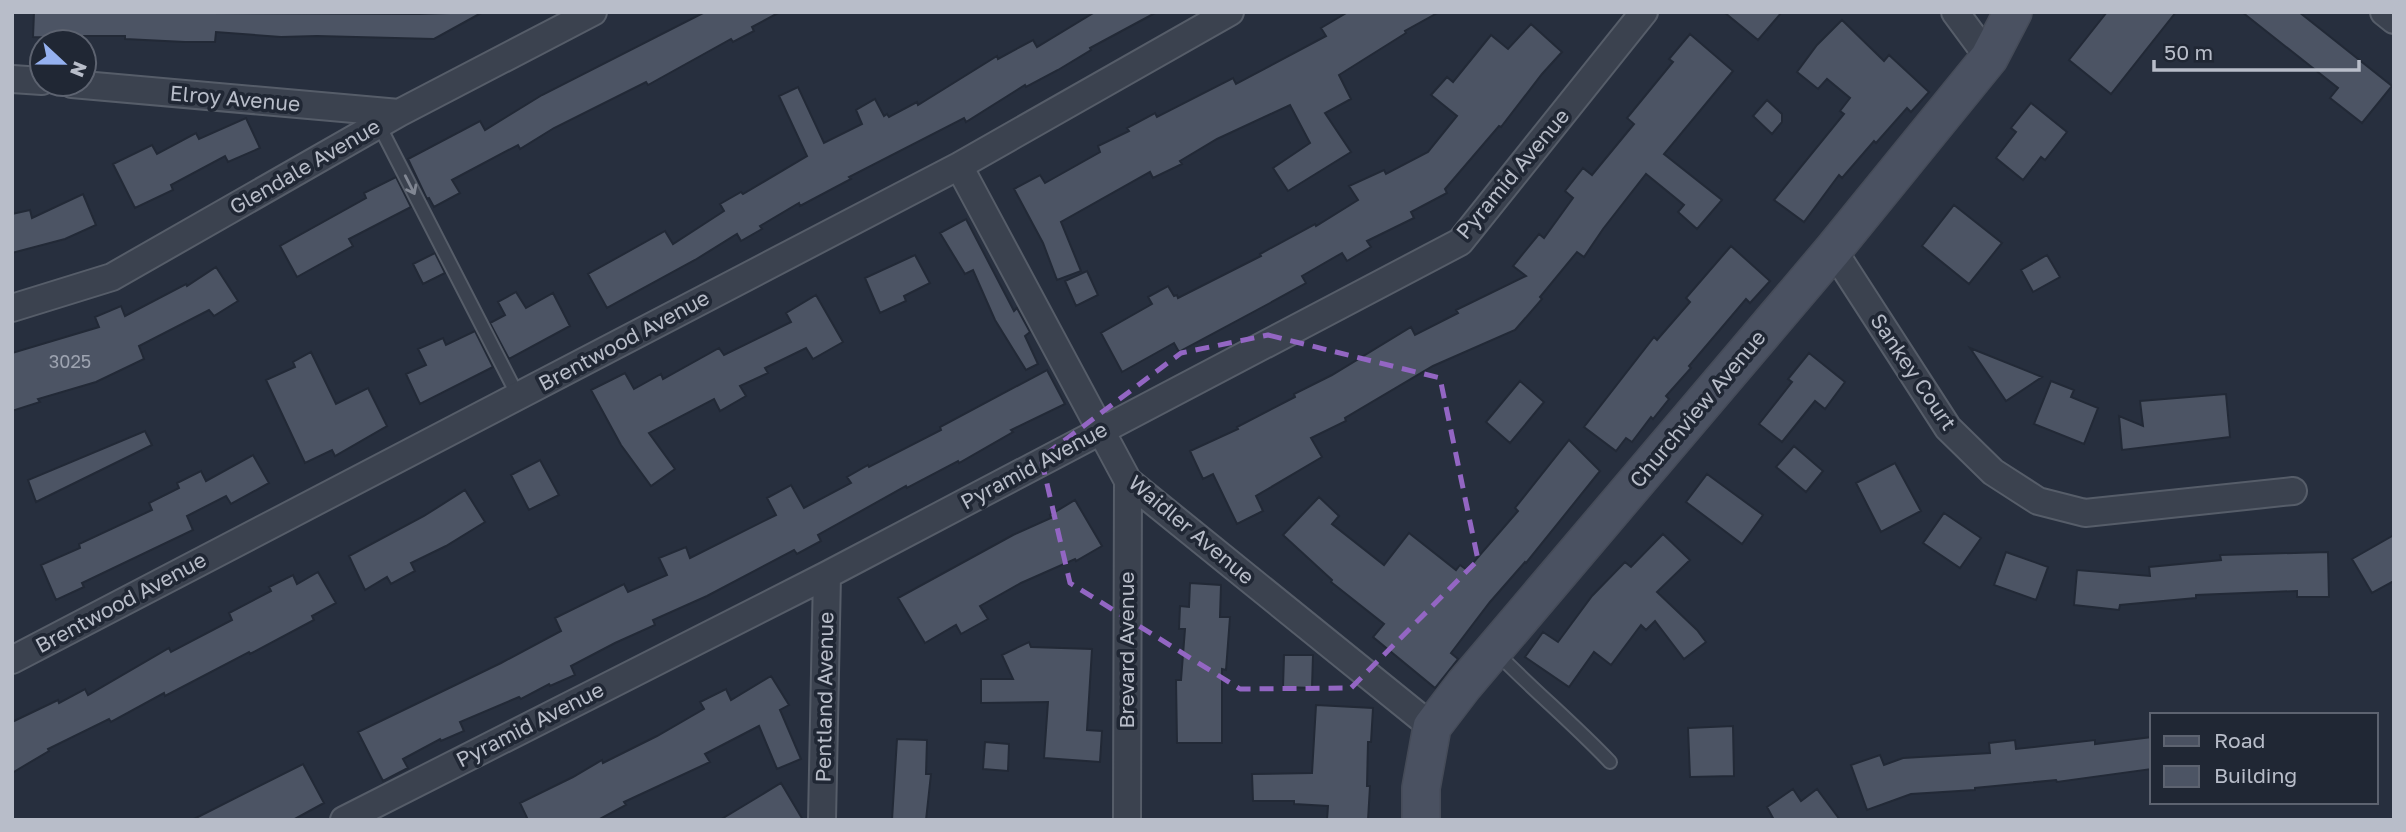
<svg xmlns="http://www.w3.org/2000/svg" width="2406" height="832" viewBox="0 0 2406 832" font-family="'Golos Text',sans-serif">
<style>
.building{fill:#4c5464;stroke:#222936;stroke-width:2}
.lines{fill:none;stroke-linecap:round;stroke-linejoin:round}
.lane-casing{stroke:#565d69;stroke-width:16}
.street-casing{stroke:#565d69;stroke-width:30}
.secondary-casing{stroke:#454b58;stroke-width:40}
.lane{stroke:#3b424f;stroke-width:12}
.street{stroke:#3b424f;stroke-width:26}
.secondary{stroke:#4a5161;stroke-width:37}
.oneway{stroke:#808692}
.marked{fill:none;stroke:#9366c3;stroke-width:5;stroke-dasharray:14 9;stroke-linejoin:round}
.labels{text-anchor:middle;stroke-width:7;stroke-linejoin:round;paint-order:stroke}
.number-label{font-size:18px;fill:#9da3b0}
.street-label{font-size:21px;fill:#b8bdc9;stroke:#202734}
</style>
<rect width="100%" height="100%" fill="#272f3e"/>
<path class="building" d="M34,12L419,14L483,12L434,39L317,36L281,37L216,32L215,42H185L125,39V36H61V38L33,37Z
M705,12H780L752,27L754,31L733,42L731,39L648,85L646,82L554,128L520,149L518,145L452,180L460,193L434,207L429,198L427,199L408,159L480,121L485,130L542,95Z
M1095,12H1157L1090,48L1091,50L1058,70L1026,87L1025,85L966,122L964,118L849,177L851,179L800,206L799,203L760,226L762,229L741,241L737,234L695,260L607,308L588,274L665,231L673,244L724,211L720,204L741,192L743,194L807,156L779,96L798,87L824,143L862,124L856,110L875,99L884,116L887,114L889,117L917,102L918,105L997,56L998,59L1033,40L1037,47Z
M1348,12H1439L1405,31L1406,33L1339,75L1351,99L1325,113L1351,152L1288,191L1273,168L1310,143L1290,105L1217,139L1180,161L1182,164L1153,178L1150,172L1061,222L1081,271L1057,280L1043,243L1014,189L1040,175L1045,183L1100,152L1098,146L1129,131L1127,128L1155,113L1157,117L1233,78L1236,84L1326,36L1321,28Z
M1724,12H1782L1758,40Z
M2107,12H2176L2111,94L2069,60Z
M2242,12H2299L2392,86L2362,123L2330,98L2338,88Z
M1842,20L1884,61L1889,55L1929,92L1911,112L1907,108L1876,143L1874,141L1842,178L1839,175L1804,222L1774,200L1844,114L1840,111L1850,98L1827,79L1818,89L1797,72L1817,45Z
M1531,24L1562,52L1542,74L1501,127L1499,126L1445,189L1447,193L1411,212L1414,218L1367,241L1371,247L1347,261L1342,253L1302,276L1306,283L1270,303L1179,352L1174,343L1122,372L1101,333L1152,304L1148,297L1168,286L1174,296L1177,295L1178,298L1261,256L1260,254L1315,224L1316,226L1358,200L1349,186L1384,170L1386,174L1428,152L1457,116L1431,95L1447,77L1453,82L1491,35L1508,49Z
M1690,34L1733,71L1664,154L1722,200L1697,229L1678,212L1684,205L1646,174L1603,229L1584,257L1577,252L1540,297L1542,299L1515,330L1433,366L1345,418L1346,421L1311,438L1322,457L1256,496L1263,511L1237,524L1213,474L1203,479L1190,451L1238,429L1237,427L1295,397L1294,394L1332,375L1411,327L1415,335L1458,313L1456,310L1526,276L1513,266L1539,234L1544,238L1573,198L1565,191L1583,168L1592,175L1634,124L1627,118L1673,62L1669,59Z
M1767,100L1782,114V122L1772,134L1753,116Z
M2031,103L2067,132L2045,160L2041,157L2023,180L1996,158L2016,132L2011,128Z
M246,118L260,148L228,162L225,156L171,185L173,190L135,208L113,164L152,145L157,154L196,133L199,139Z
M396,177L411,207L349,239L353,246L297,277L280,246L366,198L364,193Z
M83,194L96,225L65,239L12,253V214L30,210L32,218Z
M1954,205L2002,243L1969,284L1922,246Z
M966,219L1014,311L1017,308L1030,332L1025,336L1038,364L1026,370L995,320L973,270L965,274L940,233Z
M1731,246L1770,281L1750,303L1746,299L1689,366L1691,368L1666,396L1669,399L1653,419L1651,417L1632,442L1626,438L1616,451L1584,427L1654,337L1657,340L1690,302L1686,298Z
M435,253L445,273L423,284L413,264Z
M915,255L930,283L904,296L906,301L880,313L865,278Z
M2047,255L2060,277L2033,292L2021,270Z
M216,267L238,301L214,316L209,310L139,346L144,359L96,382L38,399L40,402L12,411V353L99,327L95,317L121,306L125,316L186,284L187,286Z
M1087,271L1098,295L1076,306L1065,281Z
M516,292L526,308L553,293L570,326L509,359L490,323L505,315L498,302Z
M816,295L843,342L813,359L806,348L765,368L768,373L740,386L746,396L720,411L714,399L649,433L675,469L651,486L621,445L591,390L625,373L634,389L661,374L663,379L719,348L724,355L791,322L786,313Z
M475,331L493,367L420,404L406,374L426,365L418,349L443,338L446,345Z
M1970,348L2042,377L2006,401Z
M311,352L336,404L368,388L387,426L335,456L332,450L305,463L266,380L295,367L293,362Z
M1809,353L1845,382L1825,409L1815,401L1782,442L1759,424L1792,382L1788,379Z
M1047,370L1065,404L1011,430L1013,432L959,463L958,461L907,488L906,486L818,535L821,541L797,554L794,550L707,596L653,620L655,625L615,643L571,666L575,675L550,686L549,684L521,699L519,697L460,722L464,731L441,741L440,739L403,759L408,768L383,781L358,732L501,663L561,631L555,618L624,584L628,592L667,575L659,558L686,547L690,558L776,515L767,498L791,485L804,508L851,483L847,477L868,465L869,467L941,430L940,427Z
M1520,381L1544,402L1510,443L1486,422Z
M2051,381L2074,390L2071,397L2098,408L2084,444L2034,424Z
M2226,394L2230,437L2122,450L2119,416L2143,426L2140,401Z
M145,431L152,445L36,502L28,480Z
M1569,440L1600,471L1526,563L1525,562L1490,602L1451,653L1458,659L1435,688L1373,637L1384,624L1331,582L1332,580L1283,535L1319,497L1339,516L1332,524L1384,565L1409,533L1456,570L1460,565L1467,570L1518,511L1515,508Z
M1794,446L1823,471L1806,492L1776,467Z
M253,455L269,483L231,504L226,496L187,516L193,530L82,583L84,587L56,600L41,565L80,548L79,544L152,510L149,503L179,488L177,483L201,471L206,481Z
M540,460L559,495L529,510L511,475Z
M1895,463L1921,511L1881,532L1856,483Z
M1707,474L1763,515L1742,544L1686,502Z
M465,490L485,522L446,546L411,563L415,571L391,584L387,577L365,590L349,556L424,516Z
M1075,500L1102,546L1076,561L1075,559L1021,583L980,606L988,619L961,634L956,625L925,643L898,598L1013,535L1051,518L1050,515Z
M1944,513L1981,538L1960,568L1923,543Z
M1663,534L1690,560L1657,592L1697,630L1706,642L1684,659L1655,621L1646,630L1641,625L1611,665L1594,652L1569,687L1525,657L1543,632L1558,642L1592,596L1625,562L1631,567Z
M2394,535V581L2372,593L2352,559Z
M2006,552L2048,567L2036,600L1994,585Z
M2328,552L2329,597H2297V591L2196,595V598L2120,605L2119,610L2074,605L2077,570L2150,576L2149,567L2221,560L2220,555Z
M318,572L336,603L312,616L314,620L250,654L249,652L165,696L164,693L111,722L109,719L48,749L49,751L12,773V722L58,700L59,703L85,689L88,695L169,648L171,652L232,620L229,613L271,591L269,587L293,575L297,584Z
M1190,583L1221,585L1220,617H1230L1226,670L1222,669V743H1177L1176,680H1181L1185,629H1179L1180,606L1189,607Z
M1029,642L1031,647L1092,649L1087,730L1102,731L1100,762L1044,758L1048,702L981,703V679H1013L1002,655Z
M1284,655H1313L1312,688L1283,687Z
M771,676L789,705L780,710L801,759L777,769L759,726L705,754L710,762L624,802L626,805L598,820H528L520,803L573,777L602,760L603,763L657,736L704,709L700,702L726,689L731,700Z
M1316,705L1373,708L1371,742H1368L1367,786H1370L1368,820H1327L1328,806L1294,804V801H1253L1252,774L1312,773Z
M1733,726L1734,776L1690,777L1688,728Z
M2152,737V769L2057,782L2056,780L1975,788V790L1911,794L1867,810L1851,765L1880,755L1884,765L1903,758L1990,753L1989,743L2015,740L2016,749L2095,740V744Z
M897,739L927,740L926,774H931L926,820H892Z
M985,742L1009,744L1008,771L983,769Z
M303,764L324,803L293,820H192Z
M781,783L803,820H720Z
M1793,789L1801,801L1817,789L1840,820H1774L1767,807Z"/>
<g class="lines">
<defs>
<path id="lane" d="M379,125L518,396
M1496,652C1533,690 1574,724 1610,762"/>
<path id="street" d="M1955,12L1989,58
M2384,12L2394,20
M12,79L42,81
M72,84L399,113
M959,166L1128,481L1432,727
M1833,250L1948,428L1993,472L2038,501L2085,513L2293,491
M12,308L112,277L399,113L593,12
M12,660L959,166L1230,12
M344,820L827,575L1460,242L1644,12
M822,820L827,575
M1127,820L1128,481"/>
<path id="secondary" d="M1421,820V788L1432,727L1464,685L1833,250L1989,58L2013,12"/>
</defs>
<use href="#lane" class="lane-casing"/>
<use href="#street" class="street-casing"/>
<use href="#secondary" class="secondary-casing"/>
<use href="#lane" class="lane"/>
<use href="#street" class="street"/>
<use href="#secondary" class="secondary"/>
</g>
<defs><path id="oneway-shaft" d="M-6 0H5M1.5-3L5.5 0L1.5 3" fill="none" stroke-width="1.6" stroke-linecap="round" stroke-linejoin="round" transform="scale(1.75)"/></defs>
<use class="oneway" href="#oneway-shaft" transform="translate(410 185) rotate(63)"/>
<path class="marked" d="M1268,335L1440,378L1478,560L1351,688L1240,689L1070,583L1041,458L1181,353Z"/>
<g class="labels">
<g class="number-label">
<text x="70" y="368">3025</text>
</g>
<g class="street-label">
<text transform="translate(235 99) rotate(5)" y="7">Elroy Avenue</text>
<text transform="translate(305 167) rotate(-30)" y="7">Glendale Avenue</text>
<text transform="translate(1513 174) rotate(-50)" y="7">Pyramid Avenue</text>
<text transform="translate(624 341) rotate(-28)" y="7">Brentwood Avenue</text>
<text transform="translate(1913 372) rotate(56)" y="7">Sankey Court</text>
<text transform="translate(1698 409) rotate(-50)" y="7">Churchview Avenue</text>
<text transform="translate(1034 466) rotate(-28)" y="7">Pyramid Avenue</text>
<text transform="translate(1191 530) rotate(40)" y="7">Waidler Avenue</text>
<text transform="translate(121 603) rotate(-28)" y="7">Brentwood Avenue</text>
<text transform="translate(1127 650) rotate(-90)" y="7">Brevard Avenue</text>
<text transform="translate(825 697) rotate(-89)" y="7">Pentland Avenue</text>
<text transform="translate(530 725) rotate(-27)" y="7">Pyramid Avenue</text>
</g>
</g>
<rect width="2406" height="832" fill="none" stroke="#b8bdc9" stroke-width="28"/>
<rect x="2150" y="713" width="228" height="91" fill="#202734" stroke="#5d6370" stroke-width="2"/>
<rect x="2164" y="736" width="35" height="10" fill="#4a5161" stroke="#5d6370" stroke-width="2"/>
<text x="2214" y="748" font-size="21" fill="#b8bdc9">Road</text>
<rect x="2164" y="766" width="35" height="21" fill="#4c5464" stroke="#5d6370" stroke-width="2"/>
<text x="2214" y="783" font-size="21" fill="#b8bdc9">Building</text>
<g transform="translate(63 63) rotate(112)"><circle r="33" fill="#202734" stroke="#5d6370" stroke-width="2"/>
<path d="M0-5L12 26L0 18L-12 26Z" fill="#95b1f0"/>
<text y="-10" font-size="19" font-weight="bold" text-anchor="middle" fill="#b8bdc9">N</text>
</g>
<path d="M2154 60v10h205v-10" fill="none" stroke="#b8bdc9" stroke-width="3.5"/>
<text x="2164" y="60" font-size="21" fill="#b8bdc9" stroke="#202734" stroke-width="5" paint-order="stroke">50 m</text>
</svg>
